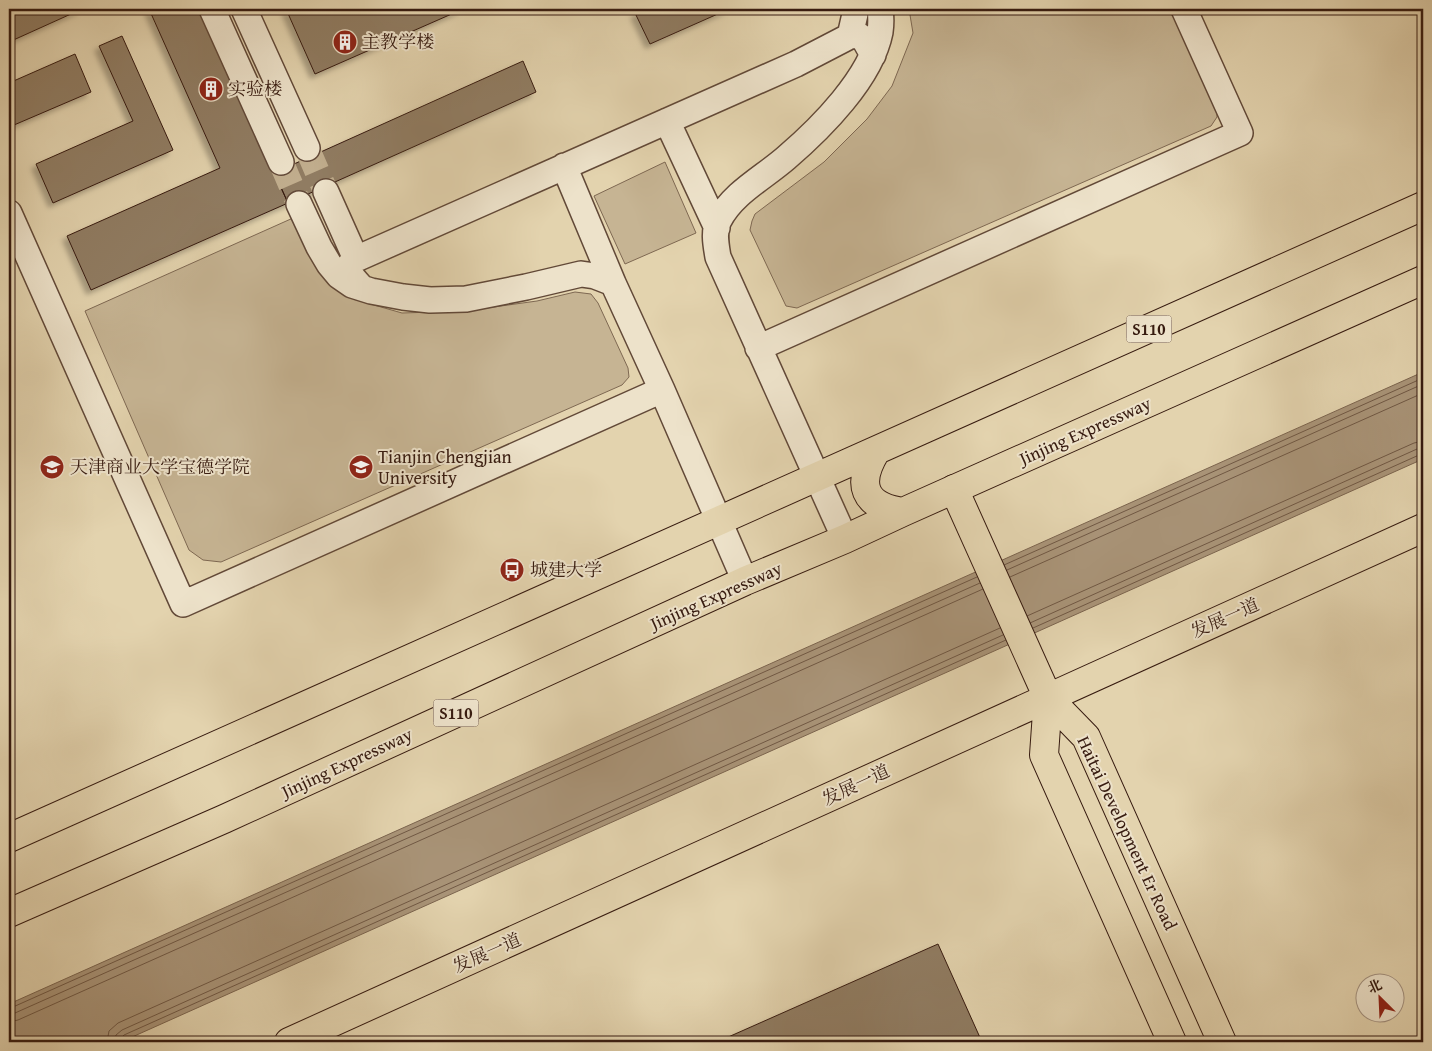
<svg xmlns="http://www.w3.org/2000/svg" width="1432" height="1051" viewBox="0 0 1432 1051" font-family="'Gentium Book Plus','Noto Serif SC',serif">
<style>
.green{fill:#c6b493;stroke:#7e6852}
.water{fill:#a99478;stroke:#7b644e}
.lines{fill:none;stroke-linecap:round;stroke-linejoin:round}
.shore{stroke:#705844;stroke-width:1}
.building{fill:#907b62;stroke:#371b10;filter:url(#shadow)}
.minor-tunnel{stroke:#c1ae8e;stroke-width:25;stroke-dasharray:25 12;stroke-linecap:butt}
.minor-casing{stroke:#624938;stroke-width:28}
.major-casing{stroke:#371b10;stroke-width:30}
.highway-casing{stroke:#371b10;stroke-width:30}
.minor{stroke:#ede2ca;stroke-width:25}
.major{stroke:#e3d3ae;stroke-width:28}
.highway{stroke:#e3d3ae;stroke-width:28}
.labels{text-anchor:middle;stroke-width:4;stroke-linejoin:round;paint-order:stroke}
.shield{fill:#ede2ca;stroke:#6e5748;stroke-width:1}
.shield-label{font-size:16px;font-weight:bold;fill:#371b10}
.poi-label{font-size:18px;fill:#371b10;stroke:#ede2ca;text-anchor:start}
.street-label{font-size:18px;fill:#371b10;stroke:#ede2ca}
</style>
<defs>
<filter id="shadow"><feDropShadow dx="-4.5" dy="4.5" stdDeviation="2.5" flood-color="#0004"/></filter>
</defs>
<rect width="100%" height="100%" fill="#e3d3ae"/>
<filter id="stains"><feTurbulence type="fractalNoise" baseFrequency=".004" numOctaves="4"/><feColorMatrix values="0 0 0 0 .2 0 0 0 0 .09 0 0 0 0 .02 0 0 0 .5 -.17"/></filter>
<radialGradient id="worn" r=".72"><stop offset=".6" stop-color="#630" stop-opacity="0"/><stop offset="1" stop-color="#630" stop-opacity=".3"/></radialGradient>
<path class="green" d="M909,9H1174L1217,102V117L1211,126L797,308L786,306L750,230L752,221L755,214L824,162L867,119L892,86L913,33Z
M665,162L696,233L625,264L594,196Z
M293,218L320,269L353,299L402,313L465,311L537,301L575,292L591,294L598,303L628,368L629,377L622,385L221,562L203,560L189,550L85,311Z"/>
<path class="water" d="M1423,372V459L121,1042H9V1004Z"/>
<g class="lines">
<path class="shore" d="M1004,565L1423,378
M1007,570L1423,384
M1010,577L1423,393
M1027,616L1414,443L1423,441
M1030,623L1417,449L1423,448
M1033,628L1419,455H1423
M9,1008L13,1007L977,577
M9,1014L15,1013L980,583
M9,1022L18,1020L983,589
M107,1042L109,1031L118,1023L1000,628
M114,1042L116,1035L122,1030L1003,635
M121,1042V1038L124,1035L1006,640"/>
</g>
<path class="building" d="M9,9H82L9,42Z
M149,9H202L288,203L91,290L67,236L220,168Z
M286,9H463L315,74Z
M645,9H729L650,44L635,13Z
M122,36L173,150L53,203L36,164L133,121L99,46Z
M75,54L91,92L14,125L9,112V83Z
M523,61L536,92L288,203L274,173Z
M938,944L982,1042H717Z"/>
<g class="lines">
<path class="minor-tunnel" d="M307,148L326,192
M281,162L299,204"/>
<defs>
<path id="minor" d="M212,9L281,162
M244,9L307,148
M850,36L855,14L854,9
M667,121L717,228
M564,166L613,283
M326,192L356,259
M299,204L319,247L329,264L339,276L352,285L371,291L403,297L430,300L466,299L526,287L581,274L595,276L613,283L662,390L745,581
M9,213L183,604L662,390
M362,288C354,279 341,268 356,259L796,64L850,36L858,35L864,39L873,55
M758,348L1240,133L1184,9
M845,539L718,257C716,245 713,231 719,220C733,193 763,178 786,158C821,128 871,78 880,32C881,25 881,16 880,9"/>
<path id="major" d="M954,489L1048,698L1086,737L1222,1042
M1048,698L1044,755L1172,1042
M289,1042L1423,528"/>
<path id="highway" d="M876,451C856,484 863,506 903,512
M9,838L1423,206
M9,913L224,819L745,581L845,539L903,512L1423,280"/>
</defs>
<use href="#minor" class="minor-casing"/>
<use href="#major" class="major-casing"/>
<use href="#highway" class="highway-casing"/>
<use href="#minor" class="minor"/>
<use href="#major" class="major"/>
<use href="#highway" class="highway"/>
</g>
<defs>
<symbol id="building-disc" viewBox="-11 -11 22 22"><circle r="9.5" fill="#8f2418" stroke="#ede2ca"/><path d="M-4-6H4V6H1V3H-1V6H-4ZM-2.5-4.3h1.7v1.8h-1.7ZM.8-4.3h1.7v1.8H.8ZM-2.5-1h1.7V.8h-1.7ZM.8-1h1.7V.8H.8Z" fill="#fff"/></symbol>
<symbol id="university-disc" viewBox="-11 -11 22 22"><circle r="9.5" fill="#8f2418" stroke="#ede2ca"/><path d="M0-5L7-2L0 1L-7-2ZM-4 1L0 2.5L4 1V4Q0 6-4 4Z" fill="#fff"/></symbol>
<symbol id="bus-disc" viewBox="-11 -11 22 22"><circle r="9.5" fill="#8f2418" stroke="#ede2ca"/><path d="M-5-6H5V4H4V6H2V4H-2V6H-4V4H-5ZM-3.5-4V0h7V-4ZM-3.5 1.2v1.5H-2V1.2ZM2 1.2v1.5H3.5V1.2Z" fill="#fff"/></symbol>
</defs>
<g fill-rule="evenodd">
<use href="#building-disc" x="331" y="28" width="28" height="28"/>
<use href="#building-disc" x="197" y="75" width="28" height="28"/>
<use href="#university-disc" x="38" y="453" width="28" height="28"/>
<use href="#university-disc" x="347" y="453" width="28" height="28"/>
<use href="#bus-disc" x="498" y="556" width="28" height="28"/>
</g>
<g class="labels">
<g class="shield">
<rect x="1126.5" y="315.5" width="45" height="27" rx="4"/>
<rect x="433.5" y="699.5" width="45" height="27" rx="4"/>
</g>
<g class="shield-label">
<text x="1149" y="335">S110</text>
<text x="456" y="719">S110</text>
</g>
<g class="poi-label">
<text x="362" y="48">主教学楼</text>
<text x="228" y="95">实验楼</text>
<text x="378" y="463">Tianjin Chengjian<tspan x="378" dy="21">University</tspan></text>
<text x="70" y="473">天津商业大学宝德学院</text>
<text x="530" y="576">城建大学</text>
</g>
<g class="street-label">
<text transform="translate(1085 431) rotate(-24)" y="6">Jinjing Expressway</text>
<text transform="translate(716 596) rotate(-24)" y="6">Jinjing Expressway</text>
<text transform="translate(1225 618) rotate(-24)" y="6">发展一道</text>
<text transform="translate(347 763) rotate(-25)" y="6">Jinjing Expressway</text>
<text transform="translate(856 785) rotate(-25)" y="6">发展一道</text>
<text transform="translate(1127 833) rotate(65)" y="6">Haitai Development Er Road</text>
<text transform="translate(487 953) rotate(-24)" y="6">发展一道</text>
</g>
</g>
<rect width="1432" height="1051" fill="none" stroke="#e3d3ae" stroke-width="30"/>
<rect x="10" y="10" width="1412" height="1031" fill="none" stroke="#371b10" stroke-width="2.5"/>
<rect x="15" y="15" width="1402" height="1021" fill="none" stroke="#371b10"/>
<g transform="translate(1380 998) rotate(336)"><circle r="24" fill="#ede2ca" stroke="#a49280"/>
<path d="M0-4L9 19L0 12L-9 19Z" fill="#8f2418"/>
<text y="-8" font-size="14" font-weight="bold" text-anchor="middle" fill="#371b10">北</text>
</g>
<rect width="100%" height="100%" filter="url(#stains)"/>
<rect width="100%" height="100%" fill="url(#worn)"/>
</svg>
